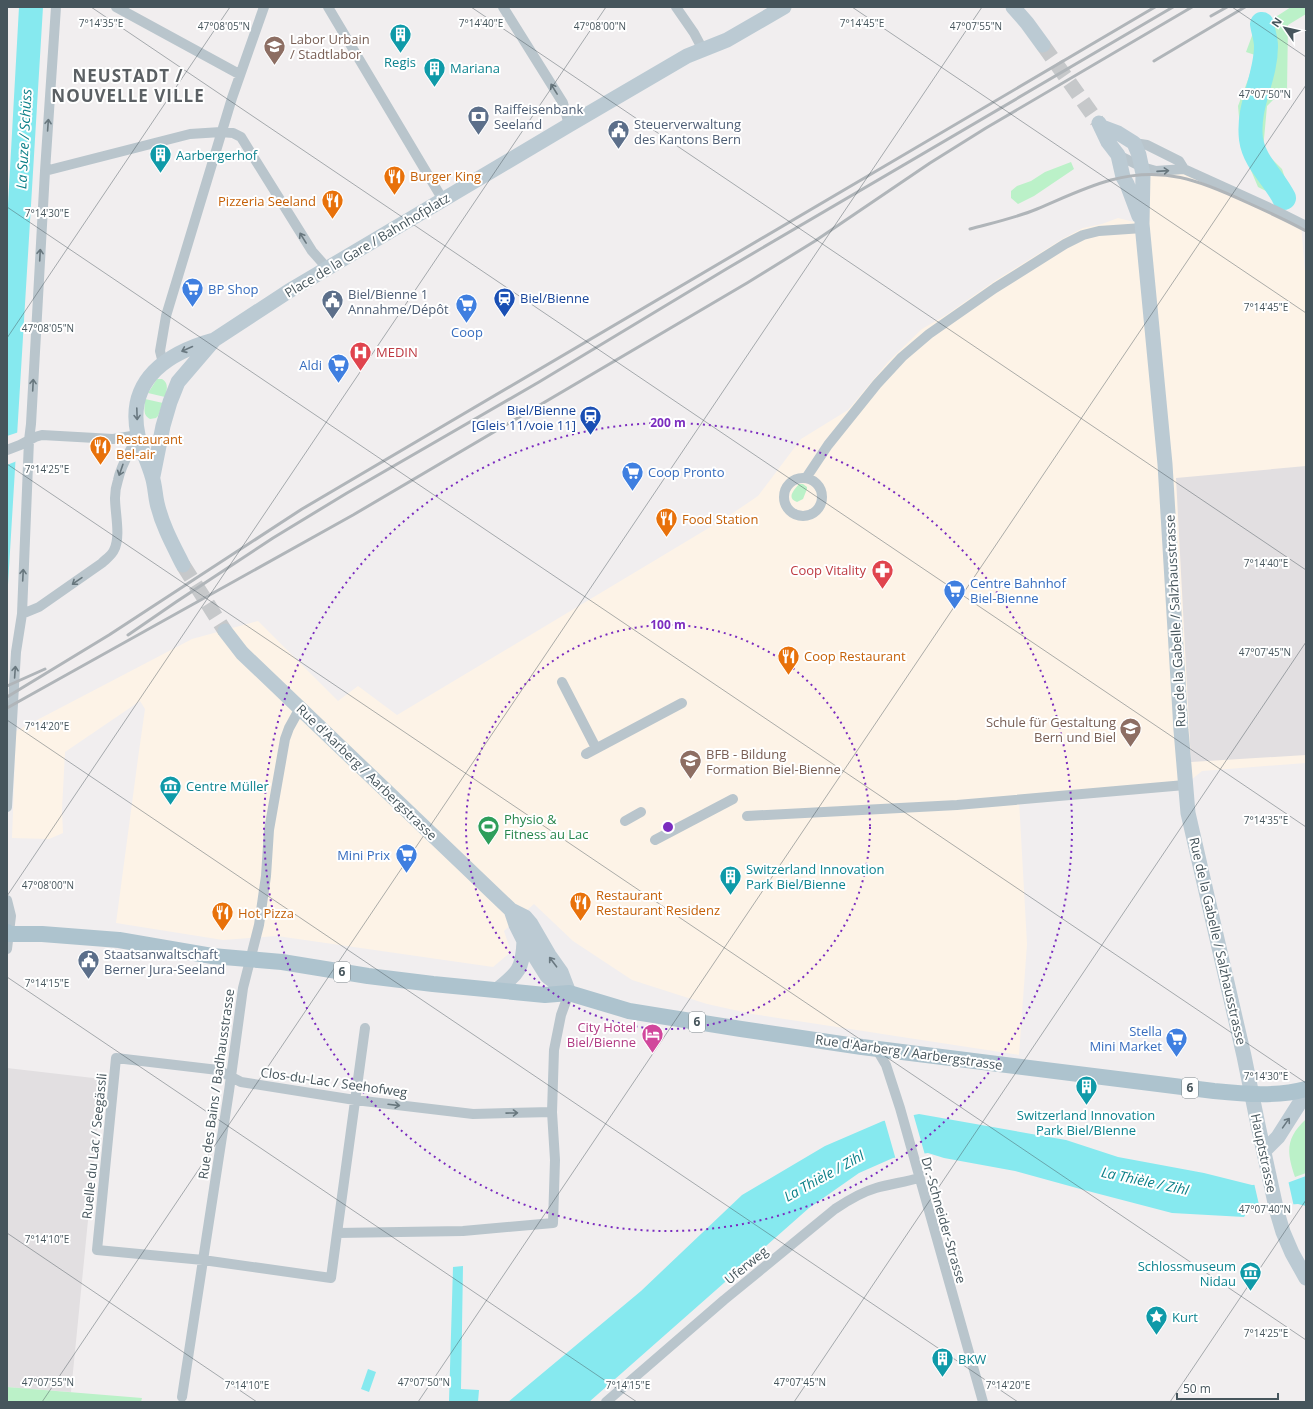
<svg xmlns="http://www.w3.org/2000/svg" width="1313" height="1409" viewBox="0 0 1313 1409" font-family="'Open Sans',sans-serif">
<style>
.commercial{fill:#fdf3e7}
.education{fill:#e2dfe1}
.green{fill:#bbf1c8}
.water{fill:#86e9ef}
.pier{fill:#f1eeef}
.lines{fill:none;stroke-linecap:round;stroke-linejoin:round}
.river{stroke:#86e9ef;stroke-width:24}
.secondary-tunnel{stroke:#c6c8ca;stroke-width:15;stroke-dasharray:15 8;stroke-linecap:butt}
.street{stroke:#b9c5cc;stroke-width:10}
.secondary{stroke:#bbcad3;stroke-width:15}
.primary{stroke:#adc3ce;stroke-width:16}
.rail{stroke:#b0b5b9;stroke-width:3}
.oneway{stroke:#68777e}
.oneway2{stroke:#697880}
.ticks{fill:none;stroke:#46555c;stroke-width:1;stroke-opacity:0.45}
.ring{fill:none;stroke:#7b2cbf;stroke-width:2;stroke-dasharray:2 4}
.labels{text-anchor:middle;stroke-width:4;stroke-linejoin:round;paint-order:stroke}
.shield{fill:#fff;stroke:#7e888d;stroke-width:1}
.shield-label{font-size:12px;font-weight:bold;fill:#46555c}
.education-label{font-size:13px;fill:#785e54;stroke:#fff;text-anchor:start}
.culture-label{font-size:13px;fill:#0d838f;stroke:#fff;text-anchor:start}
.service-label{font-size:13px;fill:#4e5e75;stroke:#fff;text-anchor:start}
.food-label{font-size:13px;fill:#c56008;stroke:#fff;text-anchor:start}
.street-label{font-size:13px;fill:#46555c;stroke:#fff}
.shop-label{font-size:13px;fill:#366cbe;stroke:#fff;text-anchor:start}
.transit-label{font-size:13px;fill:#164399;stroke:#fff;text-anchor:start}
.health-label{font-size:13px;fill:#be3a42;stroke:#fff;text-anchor:start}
.leisure-label{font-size:13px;fill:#27864d;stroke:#fff;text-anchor:start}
.hotel-label{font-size:13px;fill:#b23c85;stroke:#fff;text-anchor:end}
.water-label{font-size:14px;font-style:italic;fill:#0a7f87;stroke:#fff}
.district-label{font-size:17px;font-weight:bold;letter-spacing:1px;fill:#5b6064;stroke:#fff}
.ticks-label{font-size:10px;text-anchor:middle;fill:#46555c;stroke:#fff;stroke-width:4;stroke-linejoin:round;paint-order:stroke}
.centre{fill:#7b2cbf;stroke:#fff;stroke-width:2}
.ring-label{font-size:12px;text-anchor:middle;font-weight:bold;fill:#7b2cbf;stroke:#fff;stroke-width:4;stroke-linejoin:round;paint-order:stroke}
</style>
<rect width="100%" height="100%" fill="#f1eeef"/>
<path class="commercial" d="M1184,169L1301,223L1306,284V763L1202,771L1185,785L1019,800L1027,944L1019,1055L752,1014L707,1004L632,980L573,941L534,904L504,931L511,952L493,967L277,936L223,940L116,923L139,751L145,709L140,701L65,752L62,810L63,833L49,839L12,838L16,731L192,639L258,621L338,701L358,686L397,715L727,517L758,496L801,439L848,410L888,362L922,329L946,315L996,280L1064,238L1083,228L1102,224L1118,218L1142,224L1143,174Z"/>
<path class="education" d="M1306,466V755L1191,762L1176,478Z
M7,1068L102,1079L71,1392L7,1387Z"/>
<path class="green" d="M1291,7H1306V14L1288,25L1287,90L1275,98L1267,106L1263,150L1282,169L1294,205L1258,187L1242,149L1238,106L1249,77L1255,55L1246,52L1253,33L1271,30V20Z
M1071,162L1074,169L1034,196L1018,204L1011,198V191L1017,186L1031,181L1045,172Z
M157,379H162C169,383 167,390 165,397L148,393Z
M145,399L163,403L158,416L156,418L150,419C142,415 145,407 145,399Z
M799,484H803L807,487V489L803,499L797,502C786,498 794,490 799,484Z
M1306,1119V1173L1295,1177C1286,1151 1286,1138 1306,1119Z
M7,1387L142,1398L141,1402H7Z"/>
<path class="water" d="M19,7H43L7,601V223Z
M919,1114L1066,1140L1118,1157L1204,1173L1252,1185L1287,1183L1306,1176V1206L1298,1204L1250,1208L1244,1217L1172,1213L1084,1190L1015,1171L944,1158L928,1153L893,1158L859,1173L809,1208L589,1402H508L641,1291L742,1195L825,1146L883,1121Z
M463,1266L461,1389L479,1390L478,1402H449L453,1267Z
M368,1369L376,1372L369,1392L361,1389Z"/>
<path class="pier" d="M19,432L17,461L7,465V436Z
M913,1113L925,1155L896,1160L884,1118Z
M1288,1180L1294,1207L1260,1209L1254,1183Z"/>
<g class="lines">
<path class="river" d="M1262,24C1263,31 1266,39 1266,46C1266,79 1247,105 1251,139C1254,162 1275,179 1284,198"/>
<path class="secondary-tunnel" d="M1043,45L1097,121
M183,565L225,631"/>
<path class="street" d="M116,7L239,74
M328,7L443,200
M503,7L563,103L569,125
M676,7L694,33L703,50
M1134,143L1147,145L1179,161L1184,169
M1118,155L1142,167L1156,171L1184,169L1274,210L1306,226
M45,171L190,134L221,132L233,133L241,137L312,251L327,268
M163,363L160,351L166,316L232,98L264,7
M7,450L20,445L35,437L42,435L113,439L138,435
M806,478L828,445L877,384L902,357L929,334L995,288L1065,244L1083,235L1099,231L1143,228
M784 497a19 19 0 1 1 38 0a19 19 0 1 1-38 0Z
M22,614L39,607L102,563C106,559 112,555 114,550C121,537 115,513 115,498C115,492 116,486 118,480C121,464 131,450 138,435
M562,682L596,748
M586,754L682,703
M7,807L16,652L22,614L29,440L31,424L45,171L56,7
M747,816L957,805L1185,785
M625,821L641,812
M655,840L733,799
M7,900L11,916L7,949
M876,1048L886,1065L900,1108L983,1402
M552,1112L473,1114L355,1100L241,1082L218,1070L116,1058L97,1250L203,1260L331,1278L337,1233L463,1231L553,1223L555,1160L552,1112L554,1050L561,1015L569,993
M337,1233L365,1028
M182,1397L229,1091L243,988L259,925L266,876L269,830L285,739L289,728L300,708
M606,1402L724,1300L835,1209C847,1201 862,1192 876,1188C890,1184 905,1182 919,1178"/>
<path class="secondary" d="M1013,7L1027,23L1043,45
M1099,123L1108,142L1118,155L1123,177L1127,184L1139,216
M1102,127L1118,133L1134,143L1139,155L1143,174L1142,224L1165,464L1181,730L1188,813L1244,1056L1258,1125L1277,1212L1283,1232L1292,1253L1306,1278
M153,476L163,426L170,402L178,382L214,340L289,291L569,125L687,56L727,40L784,7
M183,565C173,545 162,525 157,503C155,494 155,485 152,476C148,462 141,449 138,435C126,380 167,353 214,340
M225,631L242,653L511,910L525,917L531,924L549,955L561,972L569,993
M511,910L516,925L524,941L532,952L547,976L569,993
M497,990C518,973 523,969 524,941
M1264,1151L1278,1137L1306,1093"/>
<path class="primary" d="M7,932L9,934H42L119,940L212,956L282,962L368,976L433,984L545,995L569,993L629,1011L741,1029L862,1047L1214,1091C1244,1094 1277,1097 1306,1089"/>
<path class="rail" d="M1211,16L1227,7
M1154,61L1245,7
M970,229C992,223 1015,218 1037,209C1061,199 1085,187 1111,180C1163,166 1199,180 1246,202C1266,211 1286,220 1306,231
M128,635L176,602L273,538L347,493L539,382L728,268L1173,7
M7,686L45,669
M7,697L109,635L302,509L1155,7
M7,708L353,515L747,283L815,241L930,163L986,128L1192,7"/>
</g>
<defs><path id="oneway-shaft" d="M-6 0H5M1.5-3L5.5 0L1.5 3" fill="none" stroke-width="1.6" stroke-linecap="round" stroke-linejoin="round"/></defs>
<g class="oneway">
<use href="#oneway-shaft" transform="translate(554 89) rotate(-122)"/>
<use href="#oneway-shaft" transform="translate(48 125) rotate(-86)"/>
<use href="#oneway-shaft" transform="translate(1163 171) rotate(-4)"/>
<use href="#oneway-shaft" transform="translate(303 238) rotate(-122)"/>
<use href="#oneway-shaft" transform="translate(40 255) rotate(-87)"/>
<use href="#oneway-shaft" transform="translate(33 385) rotate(-87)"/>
<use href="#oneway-shaft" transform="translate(121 470) rotate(109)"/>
<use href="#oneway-shaft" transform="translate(23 575) rotate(-87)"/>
<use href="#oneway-shaft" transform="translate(77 581) rotate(145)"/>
<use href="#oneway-shaft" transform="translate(15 672) rotate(-86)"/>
<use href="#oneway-shaft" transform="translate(394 1105) rotate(7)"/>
<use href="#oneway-shaft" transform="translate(512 1113) rotate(-1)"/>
</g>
<g class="oneway2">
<use href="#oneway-shaft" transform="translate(187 349) rotate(156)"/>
<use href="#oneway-shaft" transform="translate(137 414) rotate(88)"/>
<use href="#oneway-shaft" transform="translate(553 962) rotate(-127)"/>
<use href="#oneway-shaft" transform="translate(1286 1123) rotate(-55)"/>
</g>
<path class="ticks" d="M91,7L1306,827M471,7L1306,570M852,7L1306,313M1232,7L1306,57M7,207L1306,1083M7,338L230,7M7,464L1306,1340M7,720L1018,1402M7,896L606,7M7,977L637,1402M7,1233L257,1402M42,1402L982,7M418,1402L1306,85M794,1402L1306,642M1170,1402L1306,1200"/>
<g class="ring">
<circle cx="668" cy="827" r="202"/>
<circle cx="668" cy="827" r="404"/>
</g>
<defs>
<symbol id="building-pin" viewBox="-11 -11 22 30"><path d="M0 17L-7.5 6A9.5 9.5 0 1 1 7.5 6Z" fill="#0f9aa8" stroke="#fff"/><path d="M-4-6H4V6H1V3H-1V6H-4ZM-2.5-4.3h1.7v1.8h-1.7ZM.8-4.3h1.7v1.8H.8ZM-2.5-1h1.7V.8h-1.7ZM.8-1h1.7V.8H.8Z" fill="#fff"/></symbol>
<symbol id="university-pin" viewBox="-11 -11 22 30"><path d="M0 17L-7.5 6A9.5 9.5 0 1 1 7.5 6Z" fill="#8d6e63" stroke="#fff"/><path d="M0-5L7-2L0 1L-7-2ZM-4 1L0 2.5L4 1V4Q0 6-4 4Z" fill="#fff"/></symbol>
<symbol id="bank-pin" viewBox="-11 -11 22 30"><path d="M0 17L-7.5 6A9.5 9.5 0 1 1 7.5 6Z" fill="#5c6f8a" stroke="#fff"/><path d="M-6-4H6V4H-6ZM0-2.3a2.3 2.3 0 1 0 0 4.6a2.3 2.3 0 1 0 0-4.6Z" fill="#fff"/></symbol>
<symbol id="civic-pin" viewBox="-11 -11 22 30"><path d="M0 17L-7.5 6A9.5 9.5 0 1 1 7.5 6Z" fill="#5c6f8a" stroke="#fff"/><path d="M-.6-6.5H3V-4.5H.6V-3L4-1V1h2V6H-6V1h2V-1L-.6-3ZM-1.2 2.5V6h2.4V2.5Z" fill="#fff"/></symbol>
<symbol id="restaurant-pin" viewBox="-11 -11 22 30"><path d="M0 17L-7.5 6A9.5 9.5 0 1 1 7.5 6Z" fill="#e8710a" stroke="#fff"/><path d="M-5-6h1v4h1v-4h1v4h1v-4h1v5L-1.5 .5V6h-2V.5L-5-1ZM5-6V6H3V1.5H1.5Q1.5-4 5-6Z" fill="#fff"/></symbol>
<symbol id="supermarket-pin" viewBox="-11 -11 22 30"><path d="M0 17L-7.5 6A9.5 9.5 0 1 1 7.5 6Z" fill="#3f7fe0" stroke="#fff"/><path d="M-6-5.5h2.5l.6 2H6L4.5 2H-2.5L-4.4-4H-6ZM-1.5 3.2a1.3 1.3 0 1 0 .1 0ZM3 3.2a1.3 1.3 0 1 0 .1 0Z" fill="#fff"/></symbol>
<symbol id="station-pin" viewBox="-11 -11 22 30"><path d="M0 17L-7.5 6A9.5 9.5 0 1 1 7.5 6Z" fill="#1a4fb4" stroke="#fff"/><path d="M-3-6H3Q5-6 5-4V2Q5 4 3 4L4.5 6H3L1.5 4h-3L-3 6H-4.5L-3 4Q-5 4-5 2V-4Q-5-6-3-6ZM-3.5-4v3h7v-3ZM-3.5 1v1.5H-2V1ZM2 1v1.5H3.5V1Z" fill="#fff"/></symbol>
<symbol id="hospital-pin" viewBox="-11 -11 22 30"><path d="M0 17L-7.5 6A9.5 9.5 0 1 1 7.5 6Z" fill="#e0444e" stroke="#fff"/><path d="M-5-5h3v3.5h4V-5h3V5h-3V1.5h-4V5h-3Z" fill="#fff"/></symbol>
<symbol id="pharmacy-pin" viewBox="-11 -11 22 30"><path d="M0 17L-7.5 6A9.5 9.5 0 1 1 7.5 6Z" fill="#e0444e" stroke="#fff"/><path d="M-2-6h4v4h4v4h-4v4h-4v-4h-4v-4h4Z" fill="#fff"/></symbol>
<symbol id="school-pin" viewBox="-11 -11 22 30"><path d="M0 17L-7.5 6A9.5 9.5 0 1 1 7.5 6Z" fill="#8d6e63" stroke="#fff"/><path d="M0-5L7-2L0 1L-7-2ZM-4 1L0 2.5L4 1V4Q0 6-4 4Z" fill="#fff"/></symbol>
<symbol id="museum-pin" viewBox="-11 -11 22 30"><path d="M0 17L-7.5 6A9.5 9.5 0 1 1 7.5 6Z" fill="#0f9aa8" stroke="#fff"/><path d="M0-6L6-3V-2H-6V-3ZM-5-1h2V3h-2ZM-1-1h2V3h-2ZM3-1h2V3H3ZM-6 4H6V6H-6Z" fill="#fff"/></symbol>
<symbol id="stadium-pin" viewBox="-11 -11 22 30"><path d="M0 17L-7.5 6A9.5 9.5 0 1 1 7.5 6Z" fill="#2e9e5b" stroke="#fff"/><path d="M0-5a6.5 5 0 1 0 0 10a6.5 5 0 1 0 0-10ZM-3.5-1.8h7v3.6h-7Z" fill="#fff"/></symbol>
<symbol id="hotel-pin" viewBox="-11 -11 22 30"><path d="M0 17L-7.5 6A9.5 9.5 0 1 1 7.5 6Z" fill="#d1479c" stroke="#fff"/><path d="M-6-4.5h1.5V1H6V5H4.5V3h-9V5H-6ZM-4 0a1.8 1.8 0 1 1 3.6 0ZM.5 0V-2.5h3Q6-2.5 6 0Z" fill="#fff"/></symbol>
<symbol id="sight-pin" viewBox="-11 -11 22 30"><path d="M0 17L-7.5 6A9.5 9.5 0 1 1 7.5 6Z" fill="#0f9aa8" stroke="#fff"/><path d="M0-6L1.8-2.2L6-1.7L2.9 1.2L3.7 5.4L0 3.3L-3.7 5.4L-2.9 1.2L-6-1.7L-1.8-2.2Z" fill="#fff"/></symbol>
</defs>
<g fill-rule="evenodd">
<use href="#building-pin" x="388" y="22" width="25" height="34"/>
<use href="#university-pin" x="262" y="34" width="25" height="34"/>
<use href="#building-pin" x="422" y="56" width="25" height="34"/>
<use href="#bank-pin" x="466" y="104" width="25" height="34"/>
<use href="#civic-pin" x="606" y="118" width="25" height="34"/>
<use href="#building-pin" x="148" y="142" width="25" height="34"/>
<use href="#restaurant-pin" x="382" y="164" width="25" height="34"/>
<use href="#restaurant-pin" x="320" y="188" width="25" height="34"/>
<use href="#supermarket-pin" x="180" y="276" width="25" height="34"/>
<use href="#station-pin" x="492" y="286" width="25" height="34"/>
<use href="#civic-pin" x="320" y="288" width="25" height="34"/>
<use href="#supermarket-pin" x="454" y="292" width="25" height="34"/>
<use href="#hospital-pin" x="348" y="340" width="25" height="34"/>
<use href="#supermarket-pin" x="326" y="352" width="25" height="34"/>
<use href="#station-pin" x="578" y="404" width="25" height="34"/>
<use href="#restaurant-pin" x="88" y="434" width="25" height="34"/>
<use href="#supermarket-pin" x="620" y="460" width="25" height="34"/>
<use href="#restaurant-pin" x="654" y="506" width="25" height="34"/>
<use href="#pharmacy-pin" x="870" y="558" width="25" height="34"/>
<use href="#supermarket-pin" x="942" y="578" width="25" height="34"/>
<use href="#restaurant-pin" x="776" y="644" width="25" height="34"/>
<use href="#school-pin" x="1118" y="716" width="25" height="34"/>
<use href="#school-pin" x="678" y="748" width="25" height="34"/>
<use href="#museum-pin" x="158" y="774" width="25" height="34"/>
<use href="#stadium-pin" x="476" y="814" width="25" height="34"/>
<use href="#supermarket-pin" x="394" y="842" width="25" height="34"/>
<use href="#building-pin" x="718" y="864" width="25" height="34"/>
<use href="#restaurant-pin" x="568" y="890" width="25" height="34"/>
<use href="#restaurant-pin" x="210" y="900" width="25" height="34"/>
<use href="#civic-pin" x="76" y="948" width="25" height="34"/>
<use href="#hotel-pin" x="640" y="1022" width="25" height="34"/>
<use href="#supermarket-pin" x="1164" y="1026" width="25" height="34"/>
<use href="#building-pin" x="1074" y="1074" width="25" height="34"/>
<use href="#museum-pin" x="1238" y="1260" width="25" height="34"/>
<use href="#sight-pin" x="1144" y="1304" width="25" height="34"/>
<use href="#building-pin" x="930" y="1346" width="25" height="34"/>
</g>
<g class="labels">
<g class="shield">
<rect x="334" y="962" width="16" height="20" rx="3"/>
<rect x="689" y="1012" width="16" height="20" rx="3"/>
<rect x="1182" y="1078" width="16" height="20" rx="3"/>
</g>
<g class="shield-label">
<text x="342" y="976">6</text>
<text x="697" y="1026">6</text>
<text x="1190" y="1092">6</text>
</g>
<g class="education-label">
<text x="290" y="44">Labor Urbain<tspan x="290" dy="15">/ Stadtlabor</tspan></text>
<text x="1116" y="727" text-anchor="end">Schule für Gestaltung<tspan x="1116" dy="15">Bern und Biel</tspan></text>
<text x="706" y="759">BFB - Bildung<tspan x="706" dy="15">Formation Biel-Bienne</tspan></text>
</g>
<g class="culture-label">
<text x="400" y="67" text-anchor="middle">Regis</text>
<text x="450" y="73">Mariana</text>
<text x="176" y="160">Aarbergerhof</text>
<text x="186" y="791">Centre Müller</text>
<text x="746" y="874">Switzerland Innovation<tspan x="746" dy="15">Park Biel/Bienne</tspan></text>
<text x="1086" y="1120" text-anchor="middle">Switzerland Innovation<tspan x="1086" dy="15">Park Biel/BIenne</tspan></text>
<text x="1236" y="1271" text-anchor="end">Schlossmuseum<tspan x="1236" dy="15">Nidau</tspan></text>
<text x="1172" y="1322">Kurt</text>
<text x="958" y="1364">BKW</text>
</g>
<g class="service-label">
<text x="494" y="114">Raiffeisenbank<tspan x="494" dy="15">Seeland</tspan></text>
<text x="634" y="129">Steuerverwaltung<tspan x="634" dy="15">des Kantons Bern</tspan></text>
<text x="348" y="299">Biel/Bienne 1<tspan x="348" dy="15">Annahme/Dépôt</tspan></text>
<text x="104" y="959">Staatsanwaltschaft<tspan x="104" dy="15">Berner Jura-Seeland</tspan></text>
</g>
<g class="food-label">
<text x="410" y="181">Burger King</text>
<text x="316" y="206" text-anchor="end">Pizzeria Seeland</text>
<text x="116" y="444">Restaurant<tspan x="116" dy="15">Bel-air</tspan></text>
<text x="682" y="524">Food Station</text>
<text x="804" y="661">Coop Restaurant</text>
<text x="596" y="900">Restaurant<tspan x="596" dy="15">Restaurant Residenz</tspan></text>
<text x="238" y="918">Hot Pizza</text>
</g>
<g class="street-label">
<text transform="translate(367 245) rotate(-31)" y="5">Place de la Gare / Bahnhofplatz</text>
<text transform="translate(1175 621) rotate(-93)" y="5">Rue de la Gabelle / Salzhausstrasse</text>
<text transform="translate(367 772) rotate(44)" y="5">Rue d'Aarberg / Aarbergstrasse</text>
<text transform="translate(1218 941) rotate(77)" y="5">Rue de la Gabelle / Salzhausstrasse</text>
<text transform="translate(909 1052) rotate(8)" y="5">Rue d'Aarberg / Aarbergstrasse</text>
<text transform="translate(334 1082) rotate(8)" y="5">Clos-du-Lac / Seehofweg</text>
<text transform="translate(216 1084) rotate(-82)" y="5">Rue des Bains / Badhausstrasse</text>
<text transform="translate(94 1146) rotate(-84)" y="5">Ruelle du Lac / Seegässli</text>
<text transform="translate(1264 1153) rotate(78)" y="5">Hauptstrasse</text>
<text transform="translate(944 1220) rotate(74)" y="5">Dr.-Schneider-Strasse</text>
<text transform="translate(746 1265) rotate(-39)" y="5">Uferweg</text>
</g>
<g class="shop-label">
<text x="208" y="294">BP Shop</text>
<text x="467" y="337" text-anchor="middle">Coop</text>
<text x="322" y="370" text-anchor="end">Aldi</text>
<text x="648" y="477">Coop Pronto</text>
<text x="970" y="588">Centre Bahnhof<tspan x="970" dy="15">Biel-Bienne</tspan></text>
<text x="390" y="860" text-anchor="end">Mini Prix</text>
<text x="1162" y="1036" text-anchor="end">Stella<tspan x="1162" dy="15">Mini Market</tspan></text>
</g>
<g class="transit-label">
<text x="520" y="303">Biel/Bienne</text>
<text x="576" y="415" text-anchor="end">Biel/Bienne<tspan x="576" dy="15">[Gleis 11/voie 11]</tspan></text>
</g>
<g class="health-label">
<text x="376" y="357">MEDIN</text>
<text x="866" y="575" text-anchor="end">Coop Vitality</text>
</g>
<g class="leisure-label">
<text x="504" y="824">Physio &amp;<tspan x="504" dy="15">Fitness au Lac</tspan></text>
</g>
<g class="hotel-label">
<text x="636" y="1032">City Hotel<tspan x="636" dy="15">Biel/Bienne</tspan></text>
</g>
<g class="water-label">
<text transform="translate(24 139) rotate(-87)" y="5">La Suze / Schüss</text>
<text transform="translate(824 1176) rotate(-29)" y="5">La Thièle / Zihl</text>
<text transform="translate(1145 1181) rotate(12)" y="5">La Thièle / Zihl</text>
</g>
<g class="district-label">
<text x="128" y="82">NEUSTADT /<tspan x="128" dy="20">NOUVELLE VILLE</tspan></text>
</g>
</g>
<g class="ticks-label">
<text x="101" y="27">7°14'35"E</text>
<text x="481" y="27">7°14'40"E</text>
<text x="862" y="27">7°14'45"E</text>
<text x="224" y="30">47°08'05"N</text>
<text x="600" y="30">47°08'00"N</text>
<text x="976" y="30">47°07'55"N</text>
<text x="1265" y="98">47°07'50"N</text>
<text x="47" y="217">7°14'30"E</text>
<text x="1266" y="311">7°14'45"E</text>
<text x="48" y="332">47°08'05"N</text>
<text x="47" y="473">7°14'25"E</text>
<text x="1266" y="567">7°14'40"E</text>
<text x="1265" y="656">47°07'45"N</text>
<text x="47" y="730">7°14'20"E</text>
<text x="1266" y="824">7°14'35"E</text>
<text x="48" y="889">47°08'00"N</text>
<text x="47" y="987">7°14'15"E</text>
<text x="1266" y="1080">7°14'30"E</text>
<text x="1265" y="1213">47°07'40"N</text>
<text x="47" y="1243">7°14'10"E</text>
<text x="1266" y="1337">7°14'25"E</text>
<text x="48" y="1386">47°07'55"N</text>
<text x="424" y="1386">47°07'50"N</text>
<text x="800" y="1386">47°07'45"N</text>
<text x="247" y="1389">7°14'10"E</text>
<text x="628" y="1389">7°14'15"E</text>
<text x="1008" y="1389">7°14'20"E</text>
</g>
<circle cx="668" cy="827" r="6" class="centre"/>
<g class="ring-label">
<text x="668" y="427">200 m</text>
<text x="668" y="629">100 m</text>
</g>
<rect width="1313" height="1409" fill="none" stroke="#46555c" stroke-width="16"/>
<g transform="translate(1285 28) rotate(304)" stroke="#ffffff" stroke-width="3" paint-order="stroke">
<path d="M0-3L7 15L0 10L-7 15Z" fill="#46555c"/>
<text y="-6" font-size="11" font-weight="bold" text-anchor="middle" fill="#46555c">N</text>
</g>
<path d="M1177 1393v6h101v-6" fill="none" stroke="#46555c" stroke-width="2"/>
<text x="1183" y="1393" font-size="12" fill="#46555c" stroke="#ffffff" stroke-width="3" paint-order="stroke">50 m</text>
</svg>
